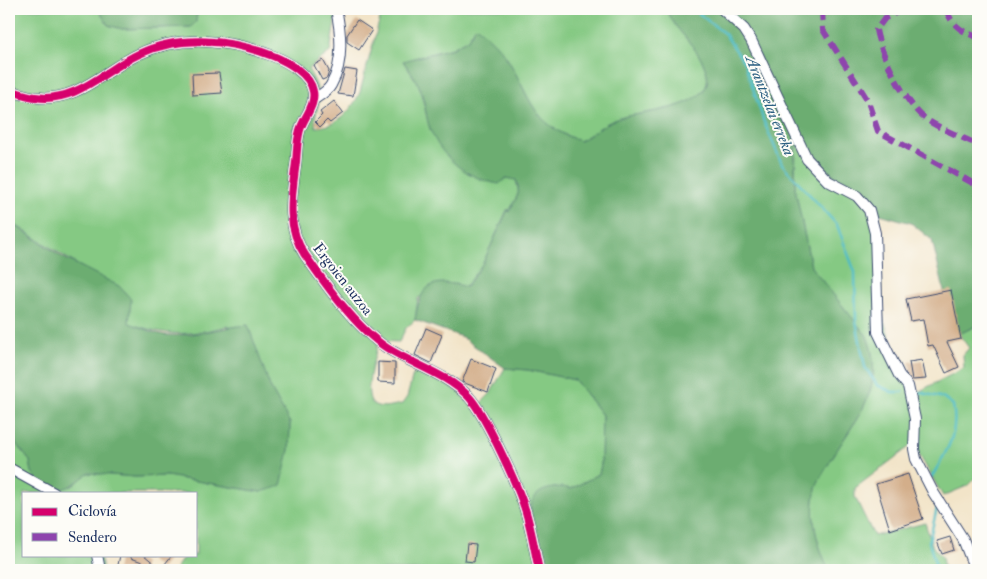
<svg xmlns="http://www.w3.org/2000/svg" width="987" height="579" viewBox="0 0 987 579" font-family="'IM FELL Double Pica',serif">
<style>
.green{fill:#85c983;stroke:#507c70}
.forest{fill:#6cad71;stroke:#446e68}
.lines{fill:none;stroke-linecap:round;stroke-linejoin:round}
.stream{stroke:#4cbbc4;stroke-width:2.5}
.building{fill:#d3ae8a}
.minor-casing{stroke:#3b4a6e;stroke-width:12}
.minor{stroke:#fff;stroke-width:10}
.quiet{stroke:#8e44ad;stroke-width:6;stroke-dasharray:12 6;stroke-linecap:butt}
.cycleway-casing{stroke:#fdfcf7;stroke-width:11}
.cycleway{stroke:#d6006c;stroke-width:8}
.labels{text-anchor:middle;stroke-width:4;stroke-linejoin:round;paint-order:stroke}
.street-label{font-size:15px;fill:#1b2f5e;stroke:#fdfcf7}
.water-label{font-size:16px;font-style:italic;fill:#2c6082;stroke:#fdfcf7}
</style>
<rect width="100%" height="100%" fill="#fdfcf7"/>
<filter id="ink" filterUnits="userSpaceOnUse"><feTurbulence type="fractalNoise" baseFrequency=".02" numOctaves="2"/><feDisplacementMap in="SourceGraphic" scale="10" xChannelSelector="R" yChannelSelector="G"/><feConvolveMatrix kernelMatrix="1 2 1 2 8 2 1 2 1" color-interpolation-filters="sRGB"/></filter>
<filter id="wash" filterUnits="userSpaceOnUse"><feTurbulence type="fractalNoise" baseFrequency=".0096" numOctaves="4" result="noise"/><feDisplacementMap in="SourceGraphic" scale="20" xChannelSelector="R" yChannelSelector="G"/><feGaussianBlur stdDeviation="1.12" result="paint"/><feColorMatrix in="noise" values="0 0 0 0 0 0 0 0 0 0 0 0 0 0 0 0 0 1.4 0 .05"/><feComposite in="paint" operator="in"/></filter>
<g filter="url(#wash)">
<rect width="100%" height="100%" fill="#f2e4c8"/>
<path class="green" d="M9,9H98L108,25L122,29L191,27L197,16V9H337L330,52L308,69C313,78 319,88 319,99C319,109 313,118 316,127C337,127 352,110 360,92L380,18L378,9H666C675,31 698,46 706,70C719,109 644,111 620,118C607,121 592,134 580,141C531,124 532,100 508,60C501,48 486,37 476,27L468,39L452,48L403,61L419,85L430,129L506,178L516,180L519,193L509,212L507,210L483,263L465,287L455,284L418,298L415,320L406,328L399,342L379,341C376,353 360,398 375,405C383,409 394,405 402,404L407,397L413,375L423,370L480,404L490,394L505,368L528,370L575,380L602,415L601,465L599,474L571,489L542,553L549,570H175L185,555H196V493H24V555H100L103,570H9V490C17,481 9,473 9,464C8,454 9,445 9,435L30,461L32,472L71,487L88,473L135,477L167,476L261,492L289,450L290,424L271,389L228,326C185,336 170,337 128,323L131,299L9,221Z
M796,144L880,214L878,229L882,315L898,362L916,393L964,368L963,355L969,348L959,334L978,325V475L967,486L943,496L913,444L855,488V497L874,536L925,523L933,547L942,557L944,570H829C817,545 809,516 816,489C818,480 824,472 828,465C853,420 888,391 867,336L811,267L795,188Z"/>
<path class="forest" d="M98,9H197L196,22L191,27L122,29L108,25Z
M666,9H978V325L959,334L952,324L932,240L911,223L880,214L799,145L796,144L795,148V188L811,267L867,336C888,391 853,420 828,465C824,472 818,480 816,489C809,516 817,545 829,570H549C544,550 513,502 545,490C555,487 562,486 571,489L599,474L601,465L602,415L575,380L528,370L505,368L462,337L415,320C420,285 431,277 466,287L483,263L508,209L509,212C515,200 522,192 516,180L506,178L499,184C468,179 442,159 430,129C425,115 425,97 418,84C414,76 408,68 403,61L453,48L468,39L476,26C487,36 500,46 508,60C532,100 532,124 580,141C592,134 607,121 620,118C644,111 719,109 706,70C698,46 675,31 666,9Z
M9,221L64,258L119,286L131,299L129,323C141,327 153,333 166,335C193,337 221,327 248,325L271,389L290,423L289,450L281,486L261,492L167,476L135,477L88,473C72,487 63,493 42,487L32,472L30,461L9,435Z"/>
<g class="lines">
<path class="stream" d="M693,9L725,34L745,64L764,122L782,164L837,225L855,272L856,321L865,367L877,385L892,392H902
M918,392L944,398L953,405C959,434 946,453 931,478
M937,508L929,542L937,570"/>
</g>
<g id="blocks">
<path class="building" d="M357,20L372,30L359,50L347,42V35Z
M323,60L329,71L327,78L322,80L314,65Z
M345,69L357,71L353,96L338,94Z
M219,73L222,93L193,95L192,74Z
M334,101L343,113L330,123L327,120L320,127L315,122L322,115L320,112Z
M951,290L961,339L947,342L959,367L946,373L933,345L928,346L923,319L911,321L906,299Z
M426,328L442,335L431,363L415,355Z
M471,359L496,369L488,392L462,382Z
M922,360L926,379L912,380L909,362Z
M378,362L395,363V383L378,382Z
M908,474L923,519L890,530L876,484Z
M950,537L954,550L942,554L937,541Z
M467,544L476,545L474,562L465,561Z
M120,555H131V558L145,563L143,570H117Z
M144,555H172L161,569Z"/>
</g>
</g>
<g filter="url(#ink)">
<use href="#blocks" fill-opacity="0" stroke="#3b4a6e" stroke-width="1"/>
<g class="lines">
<defs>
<path id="minor" d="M722,9L744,29L751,40L807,159L828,181L857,196L869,210L875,233L878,332L899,375L908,386L915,419L914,449L916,459L933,492L963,539L975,570
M9,90C18,93 26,96 35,97C76,104 106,69 139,54C181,34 231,40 273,56C288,62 310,74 313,91C316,105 304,117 300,130C297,140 297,151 296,162C292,194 285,226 305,255C326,285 356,328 387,348C414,365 447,374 469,397C479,408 486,423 493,436C504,458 515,480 523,503C531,525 534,548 539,570
M313,100C319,96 328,91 331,85C344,63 341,32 336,9
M9,468L54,493
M97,555L100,570"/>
</defs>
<use href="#minor" class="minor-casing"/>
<use href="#minor" class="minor"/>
<path class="quiet" d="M822,9L823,30L867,99L878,131L978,186
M904,9L885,18L876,30C880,53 905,102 923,117C935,127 963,137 978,145
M946,9C952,26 962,32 978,37"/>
<defs>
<path id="cycleway" d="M9,90C18,93 26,96 35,97C76,104 106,69 139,54C181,34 231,40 273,56C288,62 310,74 313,91C316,105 304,117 300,130C297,140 297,151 296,162C292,194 285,226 305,255C326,285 356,328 387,348C414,365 447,374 469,397C479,408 486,423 493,436C504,458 515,480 523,503C531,525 534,548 539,570"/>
</defs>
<use href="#cycleway" class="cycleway-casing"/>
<use href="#cycleway" class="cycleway"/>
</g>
</g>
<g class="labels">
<g class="street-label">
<text transform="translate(343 279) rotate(52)" y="5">Ergoien auzoa</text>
</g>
<g class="water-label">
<text transform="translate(771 105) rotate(68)" y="6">Arantzelai erreka</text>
</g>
</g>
<rect width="987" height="579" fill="none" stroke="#fdfcf7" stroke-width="30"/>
<rect x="22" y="492" width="175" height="65" fill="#fdfcf7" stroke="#a3aaba"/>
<rect x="32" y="508" width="25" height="8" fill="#d6006c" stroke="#a3aaba"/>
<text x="68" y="516" font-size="15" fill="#1b2f5e">Ciclovía</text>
<rect x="32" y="533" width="25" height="8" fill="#8e44ad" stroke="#a3aaba"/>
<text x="68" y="542" font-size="15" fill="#1b2f5e">Sendero</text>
</svg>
